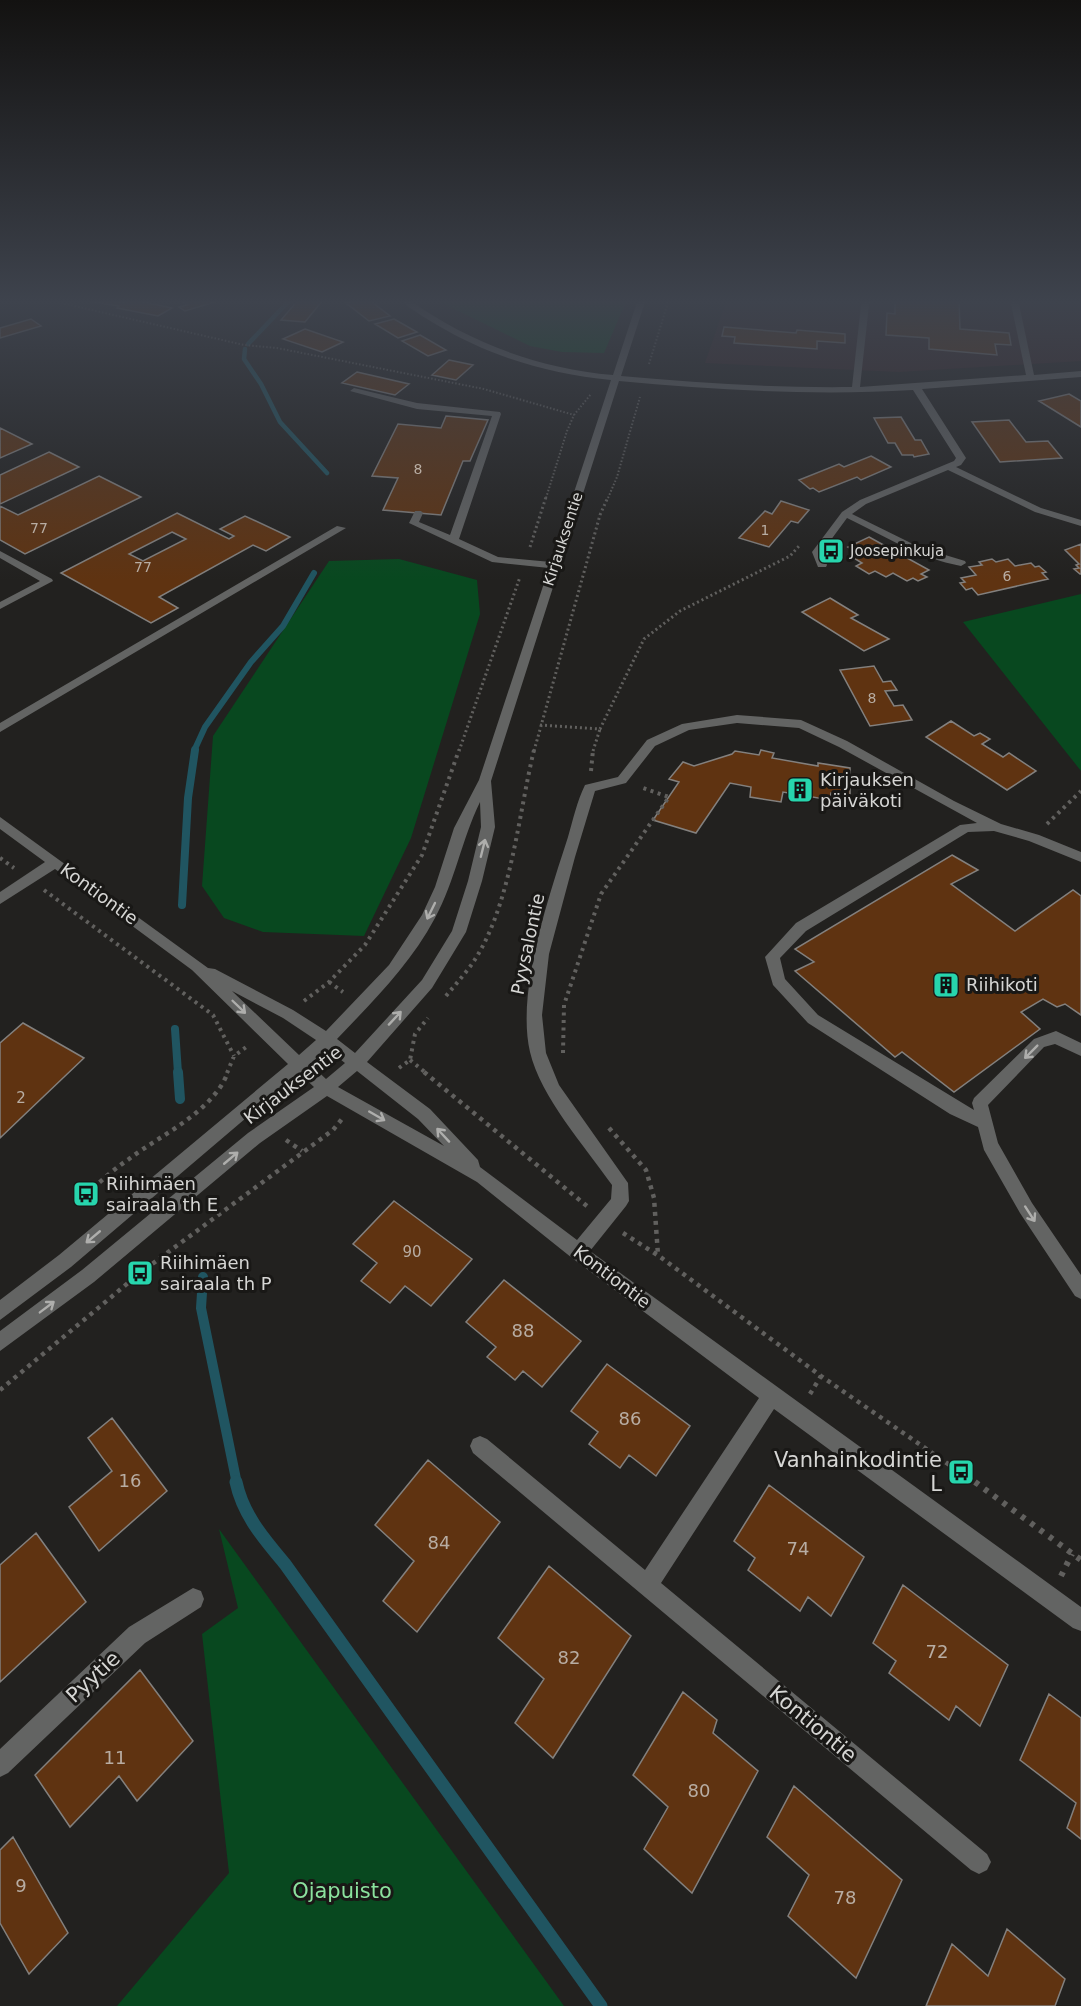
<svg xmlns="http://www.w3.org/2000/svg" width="1081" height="2006" viewBox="0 0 1081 2006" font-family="'DejaVu Sans',sans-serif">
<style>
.industrial{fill:#362325}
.green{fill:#08481f}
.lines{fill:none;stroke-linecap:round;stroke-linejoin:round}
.stream-far4{stroke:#205561;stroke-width:4.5}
.stream-far3{stroke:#205561;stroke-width:6}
.stream-far2{stroke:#205561;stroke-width:8}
.stream-far1{stroke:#205561;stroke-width:10}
.stream{stroke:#205561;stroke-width:13}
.building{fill:#5f3311;stroke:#83807e;stroke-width:1.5;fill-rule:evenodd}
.path-far4{stroke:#61605e;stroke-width:2;stroke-dasharray:1.5 2;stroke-linecap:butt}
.path-far3{stroke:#61605e;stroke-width:3;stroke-dasharray:2 3;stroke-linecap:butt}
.path-far2{stroke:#61605e;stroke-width:4;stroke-dasharray:3 4.5;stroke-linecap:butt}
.path-far1{stroke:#61605e;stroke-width:4.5;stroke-dasharray:4 5;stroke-linecap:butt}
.path{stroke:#61605e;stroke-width:6;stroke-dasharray:4.5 7;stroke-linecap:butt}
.minor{fill:#636463;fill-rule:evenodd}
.oneway{stroke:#aeaeac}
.labels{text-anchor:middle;stroke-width:6;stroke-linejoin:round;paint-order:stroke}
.far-number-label{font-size:14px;fill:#b8ada3}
.far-street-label{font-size:15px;fill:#d6d6d4;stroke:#191816}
.far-poi-label{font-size:15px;fill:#d6d6d4;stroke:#191816;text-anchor:start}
.number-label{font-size:15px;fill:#b8ada3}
.poi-label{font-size:18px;fill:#d6d6d4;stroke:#191816;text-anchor:start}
.street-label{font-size:18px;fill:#d6d6d4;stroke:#191816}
.near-number-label{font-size:18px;fill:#b8ada3}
.near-poi-label{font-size:21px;fill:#d6d6d4;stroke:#191816;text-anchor:end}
.near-street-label{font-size:21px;fill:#d6d6d4;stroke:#191816}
.near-park-label{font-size:21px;fill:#8be29e;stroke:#191816}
</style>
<rect width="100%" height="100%" fill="#22211f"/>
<path class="industrial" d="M727,299H1081V361L899,372L705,363Z"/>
<path class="green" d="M441,299H627L604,353L562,352L530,346L438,301Z
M399,559L477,580L480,614L411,838L364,936L263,932L224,918L202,886L213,736L329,561Z
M1081,594V771L963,622Z
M219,1529L564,2006H117L229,1873L202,1634L238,1608Z"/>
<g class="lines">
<path class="stream-far4" d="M248,344L291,299
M245,349L244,359L261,384L280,422L327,473"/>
<path class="stream-far3" d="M194,751L205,727L251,662L283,626L314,573"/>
<path class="stream-far2" d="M182,905L188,798L195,750
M175,1029L178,1073"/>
<path class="stream-far1" d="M178,1072L180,1099
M203,1277L201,1308L237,1484"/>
<path class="stream" d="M236,1482C243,1515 264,1539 285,1564L601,2006"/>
</g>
<path class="building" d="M76,299H111L124,303L130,299L172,308L158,316L117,308L119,306Z
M193,299H224L185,311L179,307L187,305L183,302Z
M299,299L323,300L305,322L281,320Z
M362,299H368L390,316L369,321L346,303Z
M895,299H959L960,329L1009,333L1011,345L995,344L997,355L929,349V338L886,335L887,313L895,314Z
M31,319L41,326L0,338V328Z
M394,319L417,332L398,338L375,324Z
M724,327L796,333L797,330L845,334V343L817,341V349L734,343L735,337L722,336Z
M305,329L343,342L322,352L283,339Z
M420,335L446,350L428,356L402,341Z
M449,360L473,365L456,380L432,375Z
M357,372L409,384L395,395L342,383Z
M1069,394L1081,401V427L1039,401Z
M446,416L488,420L470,461H463L441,515L383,510L398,478L372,476L398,424L441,428Z
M901,417L915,440H921L929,454L914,457L913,455H902L895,443H888L874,418Z
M1009,420L1026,442L1048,441L1062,458L1000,462L972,422Z
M0,428L32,444L0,458Z
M49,452L79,467L0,504V475Z
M871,456L891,467L861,480L857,477L819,492L813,488L810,489L799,480L839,464L844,467Z
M99,476L141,497L25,554L0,540V506L18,515Z
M781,501L809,510L798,523L791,521L769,547L739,538L765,511L772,514Z
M177,513L229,539L234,536L220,529L245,516L290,537L266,551L253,545L159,597L178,608L151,623L61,573ZM172,532L186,539L143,561L129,554Z
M869,537L929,570L921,574L927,577L918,581L913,578L907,581L893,573L886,577L875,571L869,574L856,566L862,563L852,557L860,554L848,547Z
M1081,544V574H1080L1074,569L1079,568L1076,565L1079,564L1065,550Z
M992,559L996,562L1008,559L1015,566L1031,563L1035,567L1039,566L1046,572L1042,573L1048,579L978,595L972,588L966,590L960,583L965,582L961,578L976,575L969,567L982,565L979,562Z
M830,598L858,615L851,618L889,639L864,651L802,612Z
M874,666L883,682L891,681L897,690L885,691L894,706L903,705L912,720L870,726L840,670Z
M951,721L974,736L980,733L990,739L982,744L1003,757L1009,753L1036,771L1007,790L926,737Z
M761,750L774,753L772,758L818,766V763L850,768V796L831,793L830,800L783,792L781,802L750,797L751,787L730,783L696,833L653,820L679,782L669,779L683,762L694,766L732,754L735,751L759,755Z
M952,855L978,870L951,884L1015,931L1073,890L1081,896V1015L1065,1004L1057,1007L1043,999L1021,1012L1040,1029L954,1092L902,1052L895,1057L795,971L814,962L795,949Z
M23,1023L84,1058L0,1138V1043Z
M394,1201L472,1259L431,1306L405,1286L390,1303L361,1281L377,1263L353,1244Z
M504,1280L581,1341L542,1387L523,1371L515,1380L487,1357L496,1347L466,1322Z
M607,1364L690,1426L656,1476L629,1455L620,1468L589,1444L598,1432L571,1411Z
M112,1418L167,1491L99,1551L69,1507L112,1471L88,1438Z
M428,1460L500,1522L417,1632L383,1601L414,1561L375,1525Z
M769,1485L864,1557L831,1616L808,1597L800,1611L748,1570L755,1558L734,1541Z
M36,1533L86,1602L0,1682V1565Z
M549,1566L631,1636L553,1758L515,1723L544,1679L498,1638Z
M903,1585L1008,1665L980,1726L956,1706L949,1720L889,1673L896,1661L873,1643Z
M140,1670L193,1741L137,1801L119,1776L70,1827L35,1775Z
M683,1692L717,1720L713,1733L758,1771L692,1893L644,1849L668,1807L633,1775Z
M1049,1694L1081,1718V1839L1067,1828L1076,1803L1020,1760Z
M794,1786L902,1880L856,1978L788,1916L809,1875L767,1837Z
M13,1837L68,1933L29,1974L0,1923V1850Z
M1007,1929L1065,1979L1055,2006H926L952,1944L988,1976Z"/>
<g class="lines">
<path class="path-far4" d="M44,299L244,345L277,348L484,389L574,415
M649,364L669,299
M546,498L567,431L574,415L591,394
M608,498L617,477L640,397"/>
<path class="path-far3" d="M530,547L546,497
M540,725L600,729L644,639L680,611L790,556L800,545
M459,751L520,577
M534,751L600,515L608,497
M593,751L600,729"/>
<path class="path-far2" d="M591,771L593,750
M1047,824L1081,791
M0,858L14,868
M44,890L213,1015L234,1056
M329,982L343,992
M446,996C455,985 464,975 472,964C511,907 518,816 534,750
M304,1001L329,982L365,945L422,855L459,750
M563,1053L564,1005L601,894L669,797L640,787
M410,1060L426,1073
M399,1068L410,1060L415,1034L428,1018
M227,1073L234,1056L249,1045"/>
<path class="path-far1" d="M424,1072L588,1207
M609,1128L646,1170L654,1198L658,1255
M286,1140L302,1151
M86,1194C100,1182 114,1169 129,1159C162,1134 213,1112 228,1072
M623,1233L659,1256L821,1376L977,1484
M0,1390L140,1273L333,1130L342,1119
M810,1394L821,1376"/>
<path class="path" d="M975,1482L1081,1560
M1061,1576L1072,1554"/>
<path class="minor" d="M399,299H408C470,343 537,368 613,375L638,299H646L621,376C698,383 775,388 852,387L861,305L864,299H872L869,305L860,387L1026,375L1010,299H1018L1034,375L1081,371V377L922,389L966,458L961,465L956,467L1041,508L1081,520V526L1035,512L948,470L866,504L852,514L919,547L965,561L966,563L961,566C919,558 885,536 847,518L822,552L827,565L826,567H818L812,552L842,512L860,500L954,461L956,458L913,390C815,396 717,390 619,381L491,781L495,827L482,881L466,932L432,988L367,1062L430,1109L478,1160L480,1167L577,1240L611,1199L612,1185C586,1148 540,1096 530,1052C516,992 549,896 568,837C573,820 577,801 585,785L618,777L647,740L682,724L737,715L801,720L847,741L954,801L1001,824L1039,835L1081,852V862L1029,841L994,831L968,832L806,931L780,958L785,979L818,1015L974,1110L972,1103L974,1098L1034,1039L1056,1031L1081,1043V1056L1055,1044L1044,1047L988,1105L998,1143L1032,1203L1081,1275V1299L1075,1296L1020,1213L984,1150L978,1127L950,1114L808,1023L773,985L765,957L796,923L960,825L977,823L839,747L799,728L737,723L689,730L655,746L626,783L595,791L575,857L549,954L542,1015L546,1053L559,1085L628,1183L629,1201L626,1206L590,1251L1081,1607V1631L1073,1628L774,1409L661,1583L987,1854L991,1862L987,1870L979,1874L971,1870L473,1453L470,1446L473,1439L480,1436L487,1439L645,1570L759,1398L572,1258L477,1182L327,1096L260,1143L94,1282L0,1351V1331L82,1270L248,1133L314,1087L299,1073L71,1267L0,1320V1300L59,1255L288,1064L192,970L55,869L0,904V892L45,862L0,829V817L208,968L215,969L293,1010L326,1031L389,965L422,915L435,887L454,828L479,780L549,568L492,562L409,523L415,511H421L423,513L419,522L450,535L492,416L417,409L350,391L354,388L417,403L500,412L501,414L459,539L498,557L551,562L611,380C549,374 491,357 437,325C424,317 410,309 399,299ZM480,802L481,827L468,881L452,931L422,980L355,1053L337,1039C373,1001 410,965 435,918C455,881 462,839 480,802ZM232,991L283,1018L316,1040L299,1055ZM327,1049L345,1063L326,1079L310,1064ZM357,1071L418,1119L444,1146L338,1087Z
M337,526L346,528L0,732V723Z
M0,551L52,579L53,581L0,609V602L40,581L0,558Z
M193,1588L201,1591L204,1599L201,1607L145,1643L8,1773L0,1777V1749L129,1627Z"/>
</g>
<defs><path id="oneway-shaft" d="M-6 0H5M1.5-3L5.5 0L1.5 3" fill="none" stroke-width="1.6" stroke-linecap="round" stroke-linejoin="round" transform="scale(1.5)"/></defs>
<g class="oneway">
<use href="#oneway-shaft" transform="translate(483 848) rotate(-76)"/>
<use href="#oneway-shaft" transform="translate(431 911) rotate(116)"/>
<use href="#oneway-shaft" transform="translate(239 1007) rotate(44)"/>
<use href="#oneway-shaft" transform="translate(395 1018) rotate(-47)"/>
<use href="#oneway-shaft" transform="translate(1031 1052) rotate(135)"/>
<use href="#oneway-shaft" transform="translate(377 1116) rotate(30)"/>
<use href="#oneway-shaft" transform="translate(443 1135) rotate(-133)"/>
<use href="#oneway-shaft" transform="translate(231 1158) rotate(-40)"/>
<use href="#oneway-shaft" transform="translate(1030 1214) rotate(57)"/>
<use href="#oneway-shaft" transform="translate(93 1237) rotate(140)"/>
<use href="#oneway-shaft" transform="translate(47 1307) rotate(-37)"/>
</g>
<linearGradient id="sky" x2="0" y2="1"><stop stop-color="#131211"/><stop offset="0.52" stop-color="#3e434d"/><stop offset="1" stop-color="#3e434d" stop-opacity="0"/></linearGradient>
<rect width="1081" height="580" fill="url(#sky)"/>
<defs>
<symbol id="bus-square" viewBox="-11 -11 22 22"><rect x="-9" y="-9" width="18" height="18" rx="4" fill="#27d5ad" stroke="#191816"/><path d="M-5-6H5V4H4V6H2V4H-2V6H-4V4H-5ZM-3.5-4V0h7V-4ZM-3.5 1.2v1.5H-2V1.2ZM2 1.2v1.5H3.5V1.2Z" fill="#111"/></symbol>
<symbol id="building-square" viewBox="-11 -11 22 22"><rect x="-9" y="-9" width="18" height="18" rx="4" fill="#27d5ad" stroke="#191816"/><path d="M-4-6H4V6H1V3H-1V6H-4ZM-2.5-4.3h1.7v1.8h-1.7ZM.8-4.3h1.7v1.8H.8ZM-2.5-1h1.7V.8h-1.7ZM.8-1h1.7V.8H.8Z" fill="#111"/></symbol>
</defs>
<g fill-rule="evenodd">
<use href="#bus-square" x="816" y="536" width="30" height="30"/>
<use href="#building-square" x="785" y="775" width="30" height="30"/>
<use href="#building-square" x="931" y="970" width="30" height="30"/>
<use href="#bus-square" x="71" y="1179" width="30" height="30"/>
<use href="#bus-square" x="125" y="1258" width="30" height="30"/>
<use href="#bus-square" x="946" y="1457" width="30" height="30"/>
</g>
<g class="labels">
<g class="far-number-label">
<text x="418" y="474">8</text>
<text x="39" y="533">77</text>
<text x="765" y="535">1</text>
<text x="143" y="572">77</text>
<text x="1007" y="581">6</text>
<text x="872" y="703">8</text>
</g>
<g class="far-street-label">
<text transform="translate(563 539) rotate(-72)" y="5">Kirjauksentie</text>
</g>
<g class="far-poi-label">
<text x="850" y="556">Joosepinkuja</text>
</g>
<g class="number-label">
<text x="21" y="1103">2</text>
<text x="412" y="1257">90</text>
</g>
<g class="poi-label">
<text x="820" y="786">Kirjauksen<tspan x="820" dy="21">päiväkoti</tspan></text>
<text x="966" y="991">Riihikoti</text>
<text x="106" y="1190">Riihimäen<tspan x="106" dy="21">sairaala th E</tspan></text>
<text x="160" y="1269">Riihimäen<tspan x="160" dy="21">sairaala th P</tspan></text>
</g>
<g class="street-label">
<text transform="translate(99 894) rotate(36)" y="6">Kontiontie</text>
<text transform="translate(528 944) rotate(-78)" y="6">Pyysalontie</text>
<text transform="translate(293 1085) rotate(-37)" y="6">Kirjauksentie</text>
<text transform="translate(612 1277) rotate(37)" y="6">Kontiontie</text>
</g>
<g class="near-number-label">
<text x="523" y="1337">88</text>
<text x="630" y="1425">86</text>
<text x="130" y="1487">16</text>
<text x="439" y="1549">84</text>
<text x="798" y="1555">74</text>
<text x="937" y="1658">72</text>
<text x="569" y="1664">82</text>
<text x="115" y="1764">11</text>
<text x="699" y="1797">80</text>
<text x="21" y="1892">9</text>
<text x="845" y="1904">78</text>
</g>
<g class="near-poi-label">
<text x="942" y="1467">Vanhainkodintie<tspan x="942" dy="24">L</tspan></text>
</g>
<g class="near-street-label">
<text transform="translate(93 1677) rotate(-43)" y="7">Pyytie</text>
<text transform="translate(813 1724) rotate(40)" y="7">Kontiontie</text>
</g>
<g class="near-park-label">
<text x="342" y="1898">Ojapuisto</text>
</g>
</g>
</svg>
